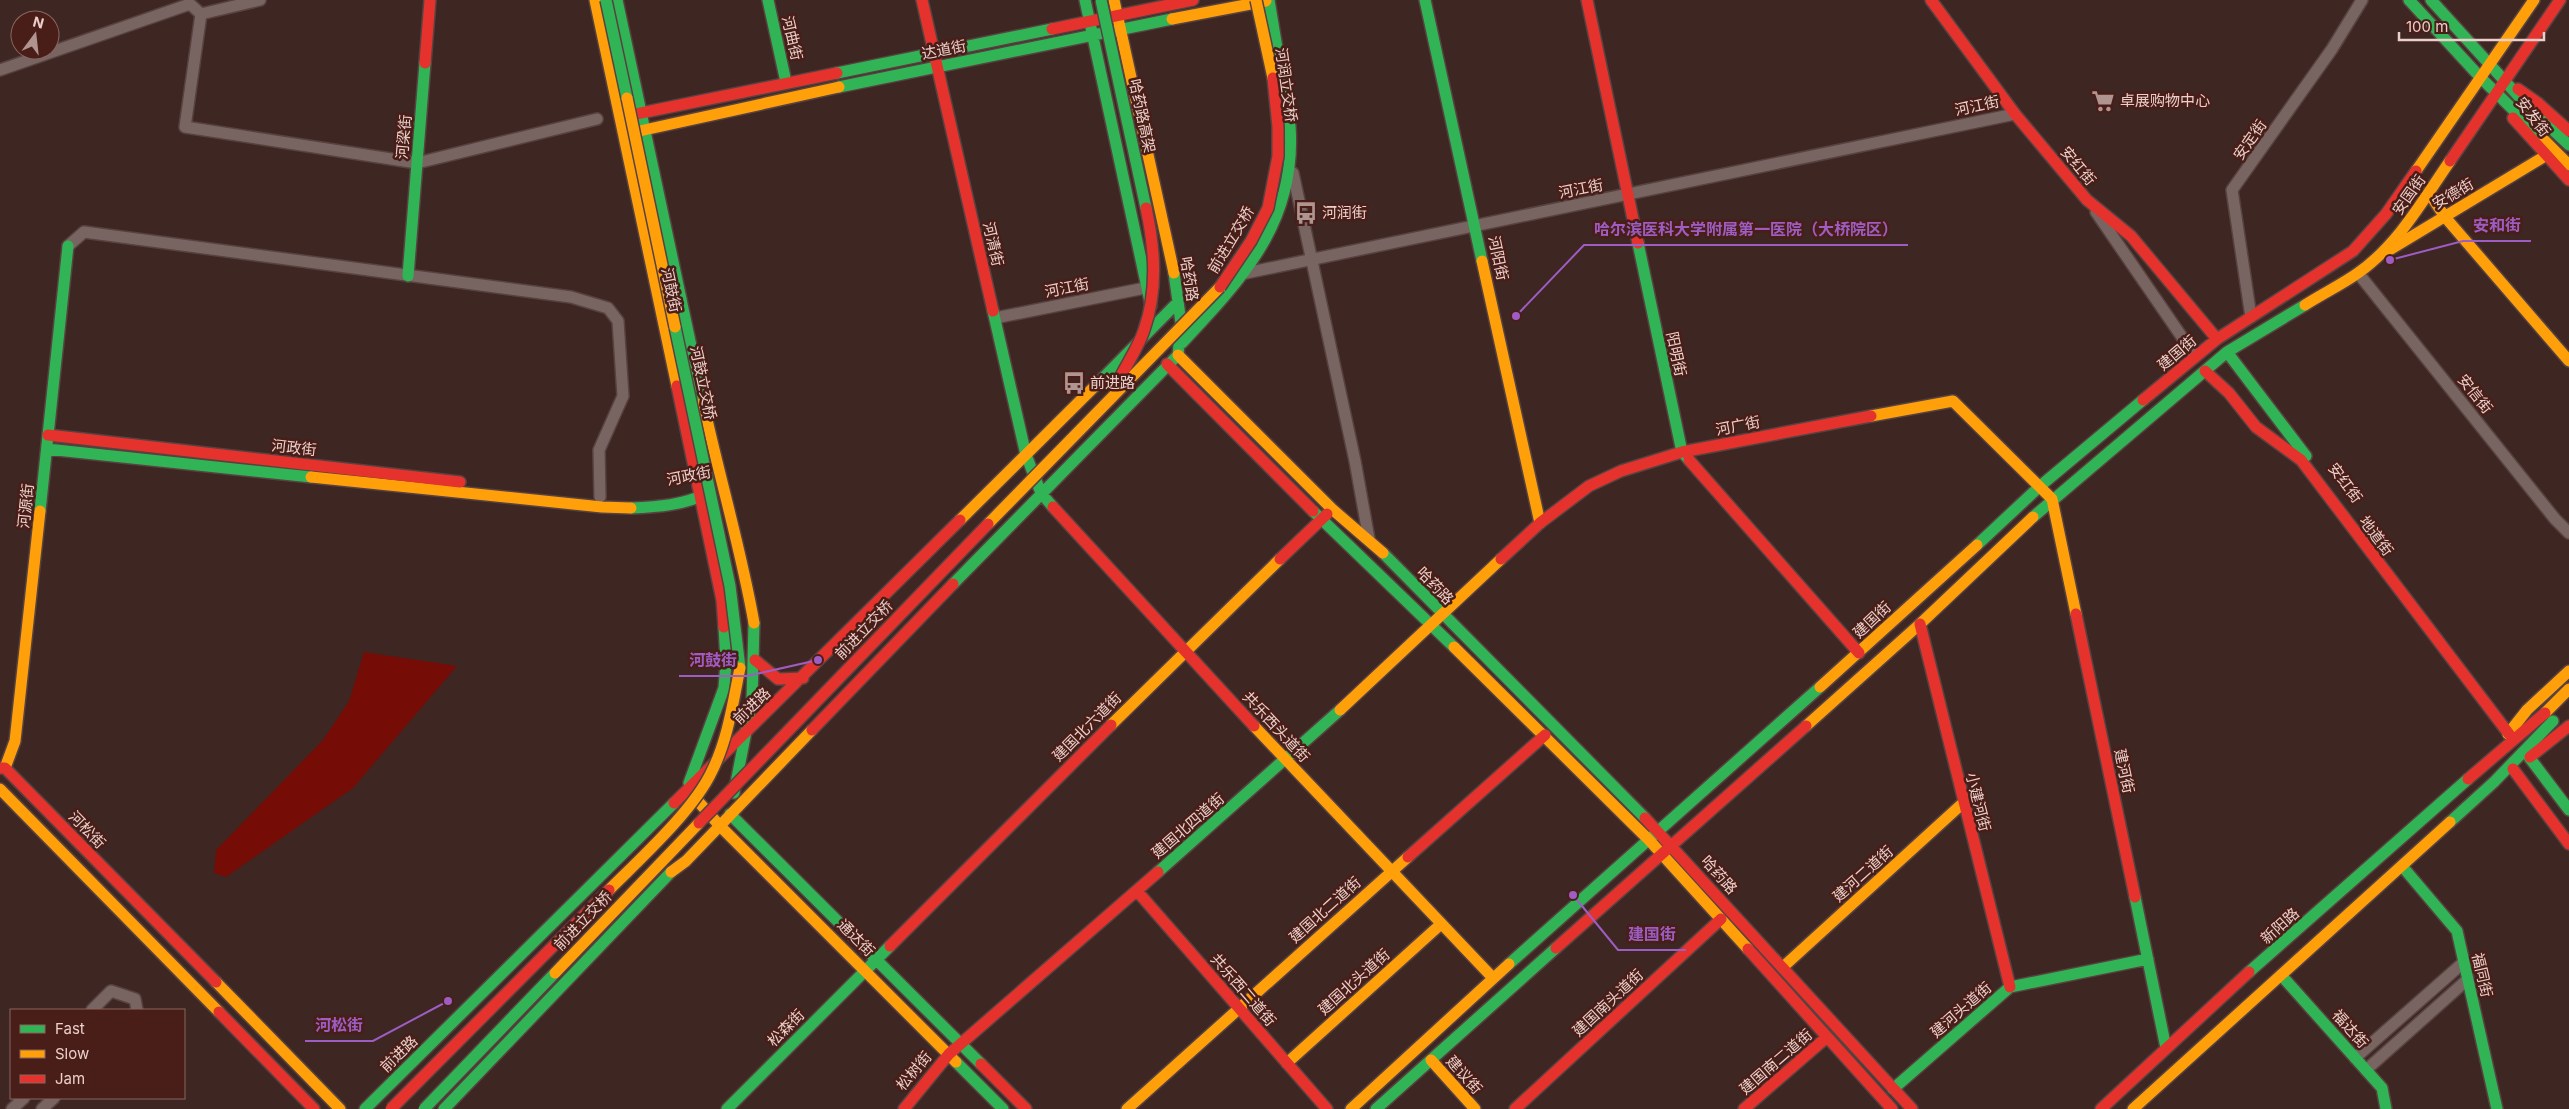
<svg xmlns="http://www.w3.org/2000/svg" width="2569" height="1109" viewBox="0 0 2569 1109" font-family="Inter,'Noto Sans SC',sans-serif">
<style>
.green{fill:#750d06}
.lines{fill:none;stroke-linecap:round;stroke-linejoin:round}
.street-casing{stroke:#574240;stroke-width:14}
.fast-casing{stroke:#574240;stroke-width:14}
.slow-casing{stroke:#574240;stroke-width:14}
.jam-casing{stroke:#574240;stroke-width:14}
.street{stroke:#786562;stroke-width:11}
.fast{stroke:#30b455;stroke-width:11}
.slow{stroke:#ff9f0a;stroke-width:11}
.jam{stroke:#e5322d;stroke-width:11}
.fast-bridge-casing{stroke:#574240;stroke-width:14;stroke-linecap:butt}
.slow-bridge-casing{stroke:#574240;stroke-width:14;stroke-linecap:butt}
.jam-bridge-casing{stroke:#574240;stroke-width:14;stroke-linecap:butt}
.fast-bridge{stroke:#30b455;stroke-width:11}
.slow-bridge{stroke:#ff9f0a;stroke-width:11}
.jam-bridge{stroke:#e5322d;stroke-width:11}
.labels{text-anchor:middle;stroke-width:5;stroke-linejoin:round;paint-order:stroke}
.street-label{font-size:15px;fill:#eccfca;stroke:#491e18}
.poi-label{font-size:15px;fill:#eccfca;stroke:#491e18;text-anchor:start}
.leader{fill:none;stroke:#9d5dc2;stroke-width:2}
.callout-dot{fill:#9d5dc2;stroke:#491e18;stroke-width:2}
.callout-label{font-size:16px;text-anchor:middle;font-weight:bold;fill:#9d5dc2;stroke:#491e18;stroke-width:5;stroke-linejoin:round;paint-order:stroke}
</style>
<rect width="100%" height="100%" fill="#3e2623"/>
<path class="green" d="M364,652L457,666L353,788L226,877L214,873L216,850L323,740L349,701Z"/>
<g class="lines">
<defs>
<path id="street" d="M201,14L185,127L417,163L597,119
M0,70L190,4L201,14L260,0
M1293,173L1355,461L1369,539
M2096,212L2195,356
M68,246L84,232L571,297L608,308L618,321L623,396L599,450L600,497
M1246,273L2015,114
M2358,273L2555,519L2569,533
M2251,317L2232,190L2332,49L2362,0
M995,318L1145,288
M92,1010L111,991L135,999L137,1010
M2355,1058L2464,962
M2366,1070L2468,979
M12,1109L24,1098
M42,1109L54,1098"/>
<path id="fast" d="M617,0L703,402
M768,0L786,82
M1085,0L1151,306
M1425,0L1482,261
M2409,0L2480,77L2543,139
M2431,0L2522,100L2552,129
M837,73L1052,29
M839,87L1172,19
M2552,129L2569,145
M1638,243L1682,452L1689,460
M408,276L425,63
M993,311L1026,455L1041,493L1053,507
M1182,343C1243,278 1297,221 1290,126L1269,0
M2227,352L2306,456
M1097,384L1178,302
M47,449L311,477
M631,508C658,507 684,505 708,493
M40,511L68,246
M1313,511L1454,647
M2033,517L2227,352L2305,305
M1977,545L2039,487L2143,400
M1383,553L1645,818
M953,584L1178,355L1181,323L1174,273
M2529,757L2569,810
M689,783L724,688L726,662L724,627
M734,793L752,701L754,623
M730,814L981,1064
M2450,822L2494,782L2553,721
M2402,866L2457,931L2497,1109
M1158,872L1340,710
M2135,897L2166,1048
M1509,964L1820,687
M2249,972L2468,779
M2281,975L2382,1088L2386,1109
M956,1062L1003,1109
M1893,1089L2010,987L2148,959
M365,1109L674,803
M444,1109L671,872
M727,1109L890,946
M1376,1109L1556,948"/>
<path id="slow" d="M595,0L677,386
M1114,0L1174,273
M1172,19L1266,1
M635,132L839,87
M2543,139L2569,165
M2416,171L2534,0
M2429,193L2445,217L2569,361
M2386,252L2545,156
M1482,261L1540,523
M2305,305C2322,294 2341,285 2358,273C2398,245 2423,200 2450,161
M1178,355L1332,509L1383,553
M703,402C719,476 741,549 754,623
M1871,416L1953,401L2052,499L2076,614
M311,477L602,507L631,508
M960,520L1097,384
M1454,647L1649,840L1748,949
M1820,687L1977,545
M1340,710L1501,559
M2545,713L2569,689
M1111,725L1280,559
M1254,726L1493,978
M1806,726L1920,624L2033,517
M2508,734L2527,710L2569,671
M5,768L15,741L40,511
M0,789L219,1012
M688,790L720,826L956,1062
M671,872L686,861L812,730
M1783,967L1963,803
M216,982L340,1109
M1431,1060L1475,1109
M1287,1063L1441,924
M1127,1109L1408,857
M1351,1109L1509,964
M2133,1109L2450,822"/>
<path id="jam" d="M922,0L993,311
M1587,0L1638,243
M1931,0L2015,114L2087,200L2131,236L2217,339
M1052,29L1193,0
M425,63L430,0
M2518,89L2538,103L2569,131
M631,115L837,73
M2513,118L2569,180
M2450,161L2560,0
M1167,364L1313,511
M2205,371L2229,393L2256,427L2301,460L2509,734
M677,386L722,600L724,627
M2143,400L2217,339L2353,251L2386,214L2416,171
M48,435L460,482
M1689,460L1859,653
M1053,507L1254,726
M1280,559L1327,514
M1501,559L1540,523L1589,486L1621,471L1682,452L1871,416
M2076,614L2135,897
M1920,624L2010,987
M755,660L778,679L803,678
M812,730L953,584
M2530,757L2569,726
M0,768H5L216,982
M2513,769L2569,844
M2468,779L2545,713
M674,803L960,520
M1645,818L1912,1109
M1408,857L1545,735
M1137,891L1327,1109
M890,946L1111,725
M1556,948L1806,726
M1748,949L1892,1109
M219,1012L314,1109
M981,1064L1026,1109
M904,1109L949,1054L1158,872
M1515,1109L1721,919
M1744,1109L1827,1037
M2101,1109L2249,972"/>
</defs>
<use href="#street" class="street-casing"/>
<use href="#fast" class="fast-casing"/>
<use href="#slow" class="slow-casing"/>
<use href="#jam" class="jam-casing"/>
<use href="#street" class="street"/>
<use href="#fast" class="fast"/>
<use href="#slow" class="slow"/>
<use href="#jam" class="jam"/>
<defs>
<path id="fast-bridge" d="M606,0L627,98
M1101,0L1146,208
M675,327L730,586L740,668
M424,1109L555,973"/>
<path id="slow-bridge" d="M1256,0L1273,78
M627,98L675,327
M988,524L1220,287
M609,890C640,859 694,810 712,771C728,739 733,702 740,668
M555,973L699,823"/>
<path id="jam-bridge" d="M1220,287L1251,241L1268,208L1278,156V127L1273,78
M1120,378C1128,362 1139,346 1144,330C1158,290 1155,249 1146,208
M699,823L988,524
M391,1109L609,890"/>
</defs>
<use href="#fast-bridge" class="fast-bridge-casing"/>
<use href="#slow-bridge" class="slow-bridge-casing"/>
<use href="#jam-bridge" class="jam-bridge-casing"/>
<use href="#fast-bridge" class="fast-bridge"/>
<use href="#slow-bridge" class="slow-bridge"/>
<use href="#jam-bridge" class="jam-bridge"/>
</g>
<defs>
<symbol id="supermarket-bare" viewBox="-9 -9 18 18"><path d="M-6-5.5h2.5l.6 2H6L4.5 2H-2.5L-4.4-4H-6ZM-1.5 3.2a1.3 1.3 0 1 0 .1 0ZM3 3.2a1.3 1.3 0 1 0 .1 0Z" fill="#af9490" stroke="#491e18" stroke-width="2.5" paint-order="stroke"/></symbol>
<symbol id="bus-bare" viewBox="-9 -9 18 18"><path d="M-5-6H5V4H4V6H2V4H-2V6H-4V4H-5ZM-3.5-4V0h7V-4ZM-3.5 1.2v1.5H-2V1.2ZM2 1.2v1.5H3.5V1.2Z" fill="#af9490" stroke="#491e18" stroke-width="2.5" paint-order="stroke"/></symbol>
</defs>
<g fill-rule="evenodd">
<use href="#supermarket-bare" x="2087" y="85" width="32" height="32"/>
<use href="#bus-bare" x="1290" y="197" width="32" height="32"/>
<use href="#bus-bare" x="1058" y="367" width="32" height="32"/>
</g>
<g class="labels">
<g class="street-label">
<text transform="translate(792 38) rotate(77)" y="5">河曲街</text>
<text transform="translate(944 50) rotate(-11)" y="5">达道街</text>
<text transform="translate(1286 85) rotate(82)" y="5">河润立交桥</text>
<text transform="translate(1977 106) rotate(-12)" y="5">河江街</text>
<text transform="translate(1142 116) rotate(78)" y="5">哈药路高架</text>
<text transform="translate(2533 117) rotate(52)" y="5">安发街</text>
<text transform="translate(404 137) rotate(-85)" y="5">河梁街</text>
<text transform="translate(2250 140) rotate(-55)" y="5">安定街</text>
<text transform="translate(2078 166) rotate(50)" y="5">安红街</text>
<text transform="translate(1581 189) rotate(-11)" y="5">河江街</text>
<text transform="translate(2453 194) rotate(-31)" y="5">安德街</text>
<text transform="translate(2409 195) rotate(-55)" y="5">安国街</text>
<text transform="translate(1231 240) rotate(-59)" y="5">前进立交桥</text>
<text transform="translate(993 244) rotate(77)" y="5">河清街</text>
<text transform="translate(1498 258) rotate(78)" y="5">河阳街</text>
<text transform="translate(1189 279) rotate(81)" y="5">哈药路</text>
<text transform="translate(1067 288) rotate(-11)" y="5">河江街</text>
<text transform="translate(671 290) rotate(78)" y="5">河鼓街</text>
<text transform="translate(2177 353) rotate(-40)" y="5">建国街</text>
<text transform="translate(1676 354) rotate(78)" y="5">阳明街</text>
<text transform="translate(703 383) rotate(78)" y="5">河鼓立交桥</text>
<text transform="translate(2475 394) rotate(51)" y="5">安信街</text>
<text transform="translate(1738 426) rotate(-11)" y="5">河广街</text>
<text transform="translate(294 448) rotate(6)" y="5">河政街</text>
<text transform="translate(689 476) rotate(-11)" y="5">河政街</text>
<text transform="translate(2345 483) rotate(53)" y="5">安红街</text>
<text transform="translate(26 506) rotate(-84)" y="5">河源街</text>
<text transform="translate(2376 536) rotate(53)" y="5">地道街</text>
<text transform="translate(1435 586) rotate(46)" y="5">哈药路</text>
<text transform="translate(1872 620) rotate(-43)" y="5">建国街</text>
<text transform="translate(864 630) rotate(-46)" y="5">前进立交桥</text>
<text transform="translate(752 706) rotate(-44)" y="5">前进路</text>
<text transform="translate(1087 727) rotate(-45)" y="5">建国北六道街</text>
<text transform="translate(1276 727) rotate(47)" y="5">共乐西头道街</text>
<text transform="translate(2124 771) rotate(78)" y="5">建河街</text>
<text transform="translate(1978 802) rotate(76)" y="5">小建河街</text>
<text transform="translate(1188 826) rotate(-41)" y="5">建国北四道街</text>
<text transform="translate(87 830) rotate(46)" y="5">河松街</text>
<text transform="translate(1863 874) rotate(-42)" y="5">建河二道街</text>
<text transform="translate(1719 875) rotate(48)" y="5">哈药路</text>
<text transform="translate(1325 910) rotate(-42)" y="5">建国北二道街</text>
<text transform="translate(583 921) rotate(-46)" y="5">前进立交桥</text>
<text transform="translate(2280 926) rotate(-42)" y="5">新阳路</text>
<text transform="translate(856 938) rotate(45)" y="5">通达街</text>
<text transform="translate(2482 975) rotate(77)" y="5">福同街</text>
<text transform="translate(1354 982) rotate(-42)" y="5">建国北头道街</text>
<text transform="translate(1243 990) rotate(49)" y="5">共乐西二道街</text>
<text transform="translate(1608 1003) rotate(-43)" y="5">建国南头道街</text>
<text transform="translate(1961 1010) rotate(-41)" y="5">建河头道街</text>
<text transform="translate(786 1028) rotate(-45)" y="5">松森街</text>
<text transform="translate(2350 1029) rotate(48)" y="5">福达街</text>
<text transform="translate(399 1054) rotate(-44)" y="5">前进路</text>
<text transform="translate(1776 1062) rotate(-41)" y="5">建国南二道街</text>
<text transform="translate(914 1071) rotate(-50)" y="5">松树街</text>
<text transform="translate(1464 1075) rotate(48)" y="5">建议街</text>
</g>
<g class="poi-label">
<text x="2120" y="106">卓展购物中心</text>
<text x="1322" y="218">河润街</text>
<text x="1090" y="388">前进路</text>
</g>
</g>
<path class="leader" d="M2390 260L2463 241H2531M1516 316L1584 245H1908M818 660L747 676H679M1573 895L1618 950H1686M448 1001L373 1041H305"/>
<g class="callout-dot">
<circle cx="2390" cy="260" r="5"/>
<circle cx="1516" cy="316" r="5"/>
<circle cx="818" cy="660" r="5"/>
<circle cx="1573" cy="895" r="5"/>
<circle cx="448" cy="1001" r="5"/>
</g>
<g class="callout-label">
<text x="2497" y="231">安和街</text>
<text x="1746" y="235">哈尔滨医科大学附属第一医院（大桥院区）</text>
<text x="713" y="666">河鼓街</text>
<text x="1652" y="940">建国街</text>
<text x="339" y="1031">河松街</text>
</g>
<rect x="10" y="1009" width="175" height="90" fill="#491e18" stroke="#8a655f"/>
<rect x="20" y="1025" width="25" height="8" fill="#30b455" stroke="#8a655f"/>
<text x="55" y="1034" font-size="15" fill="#eccfca">Fast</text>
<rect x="20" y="1050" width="25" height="8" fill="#ff9f0a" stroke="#8a655f"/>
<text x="55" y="1059" font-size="15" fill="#eccfca">Slow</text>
<rect x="20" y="1075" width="25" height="8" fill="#e5322d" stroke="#8a655f"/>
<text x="55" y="1084" font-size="15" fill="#eccfca">Jam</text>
<g transform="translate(35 35) rotate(15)"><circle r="24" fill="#491e18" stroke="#8a655f"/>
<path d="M0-4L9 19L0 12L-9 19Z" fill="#af9490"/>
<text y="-8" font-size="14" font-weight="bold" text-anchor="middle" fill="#eccfca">N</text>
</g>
<path d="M2399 32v8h145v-8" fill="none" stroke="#eccfca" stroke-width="2.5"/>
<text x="2406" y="32" font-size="15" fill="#eccfca" stroke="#491e18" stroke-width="4" paint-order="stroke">100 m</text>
</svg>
